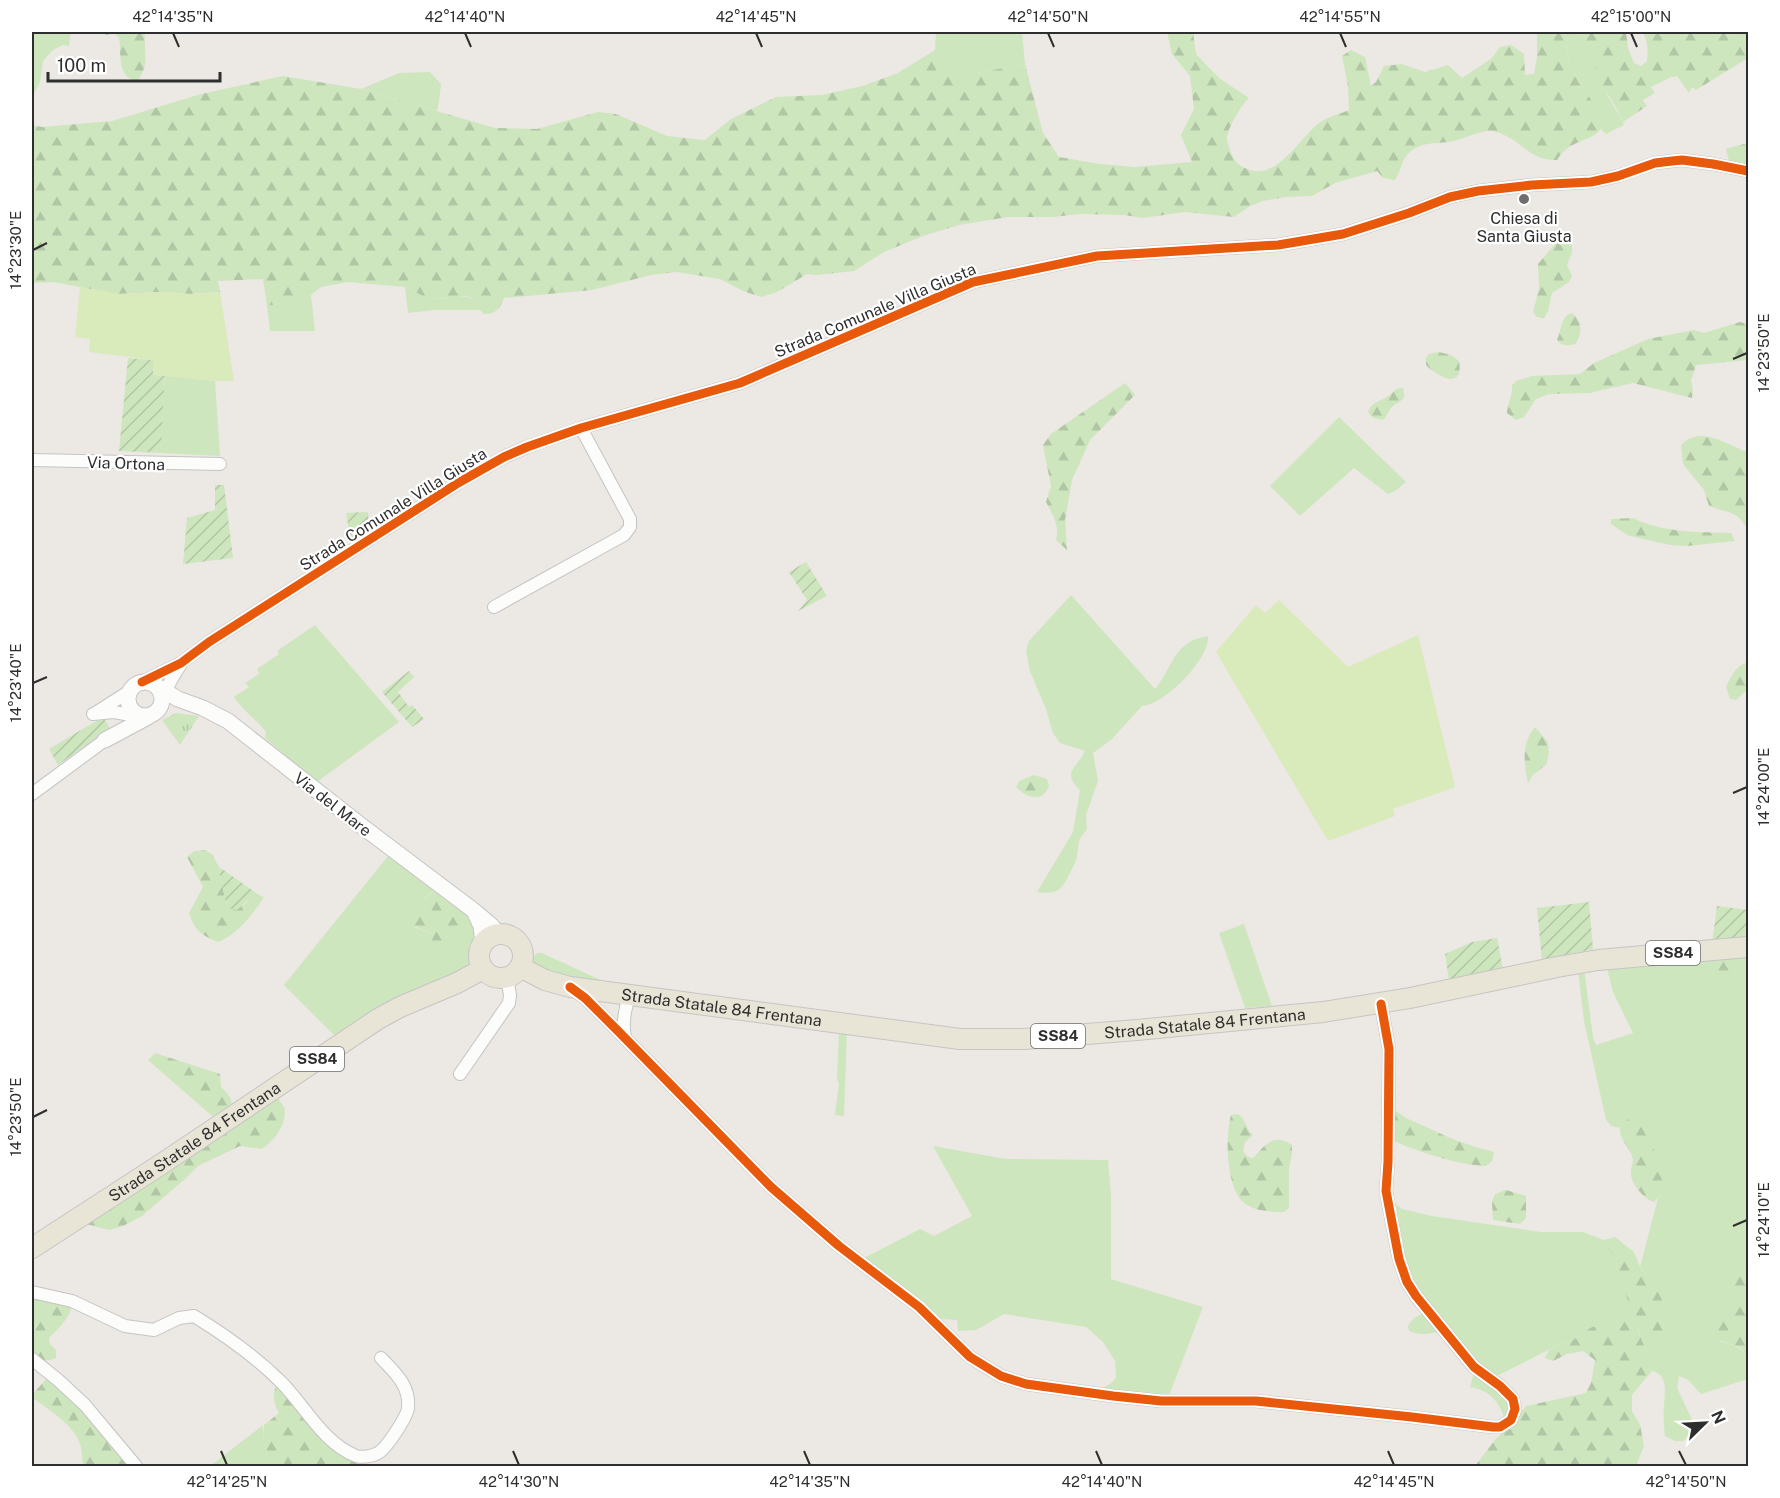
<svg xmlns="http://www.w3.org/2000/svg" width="1780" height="1498" viewBox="0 0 1780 1498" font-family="'Public Sans',sans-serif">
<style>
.grass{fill:#cee6be}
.forest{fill:url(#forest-firs)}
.park{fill:url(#park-tufts)}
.garden{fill:url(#garden-furrows)}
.pitch{fill:#d9eabb}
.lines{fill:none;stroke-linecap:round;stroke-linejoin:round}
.minor-casing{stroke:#c5c4c5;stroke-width:14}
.tertiary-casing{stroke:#c5c4c5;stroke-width:17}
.primary-casing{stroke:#c6c5c4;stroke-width:22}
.minor{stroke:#fcfcfb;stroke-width:12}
.tertiary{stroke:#fcfcfb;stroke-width:15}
.primary{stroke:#e8e4d6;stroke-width:20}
.cycleway-casing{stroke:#fff;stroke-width:13}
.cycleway{stroke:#e8590c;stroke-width:9}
.ticks{fill:none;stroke:#2e2e2e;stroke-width:2}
.poi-dot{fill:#706f6e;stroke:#fff;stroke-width:2}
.labels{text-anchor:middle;stroke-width:4.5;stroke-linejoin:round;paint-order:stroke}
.shield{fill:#fff;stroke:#6d6d6d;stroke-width:1.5}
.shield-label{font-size:15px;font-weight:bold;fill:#2e2e2e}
.poi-label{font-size:16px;fill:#2e2e2e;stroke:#fff}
.street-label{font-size:16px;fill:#2e2e2e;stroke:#fff}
.neatline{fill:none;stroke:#2e2e2e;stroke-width:2}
.ticks-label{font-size:15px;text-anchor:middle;fill:#2e2e2e}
</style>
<defs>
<pattern id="forest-firs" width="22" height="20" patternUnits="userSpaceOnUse" patternTransform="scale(1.5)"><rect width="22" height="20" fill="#cee6be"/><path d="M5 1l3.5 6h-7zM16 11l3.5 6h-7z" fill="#b1c6a4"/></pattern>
<pattern id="park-tufts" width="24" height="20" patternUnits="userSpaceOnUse" patternTransform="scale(1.5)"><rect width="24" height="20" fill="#cee6be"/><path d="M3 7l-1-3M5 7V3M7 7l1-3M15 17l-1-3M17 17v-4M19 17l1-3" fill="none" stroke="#b1c6a4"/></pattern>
<pattern id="garden-furrows" width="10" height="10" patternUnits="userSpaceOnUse" patternTransform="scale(1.5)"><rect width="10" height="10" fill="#cee6be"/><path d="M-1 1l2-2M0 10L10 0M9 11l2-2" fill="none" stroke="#b1c6a4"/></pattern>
</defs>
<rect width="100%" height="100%" fill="#ece8e4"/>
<path class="grass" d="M32,32H71L69,46L63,45L53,50L43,61L40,82L32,98Z
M936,32H1022L1025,64L977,73H954L935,50Z
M1564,32H1584L1583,35C1590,56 1598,76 1608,96C1613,106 1620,114 1624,125L1606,134L1601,129L1593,103L1570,66Z
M430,72L441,84L439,102L437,111L361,89L399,73Z
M405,287C415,292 425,298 437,299C450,299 463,294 475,299L480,310H434L408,313Z
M311,295L315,331H270L267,306L296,300Z
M165,376L215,381L220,456L161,453Z
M1339,417L1406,482L1395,491L1388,494L1354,468L1300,516L1270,486Z
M1071,595L1155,689C1174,666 1173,641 1208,636C1210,659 1164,705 1142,706L1111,740L1093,753L1098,781L1086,815L1087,830C1075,841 1080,847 1076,860C1075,864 1072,868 1070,873C1062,890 1057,895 1037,892L1073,832L1080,790C1061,772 1077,768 1085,751L1060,743L1053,733L1046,709L1030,671L1026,651L1029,641Z
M315,625L399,722L317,782L265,738L266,732C256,719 243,711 234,697L249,687L245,683L259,674L257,669L279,654L277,651Z
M388,856L435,889L425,898L414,927L433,934L432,940L447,945L457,943L465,929L464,923L467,915C480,928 478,957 463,969C453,977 440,979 429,983C420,986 412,991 404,995C380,1007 358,1023 336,1037L284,985Z
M1244,924L1272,1006L1245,1008L1219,933Z
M537,953H542L609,984L547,978L531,969V959Z
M1705,955L1734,970L1745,966L1748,961V1260C1734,1274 1731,1292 1730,1311L1715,1324L1705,1327L1721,1342L1734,1345L1746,1353L1748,1362V1379L1701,1394L1687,1379L1679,1376L1677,1388L1694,1424L1691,1433L1683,1441H1675L1665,1436C1664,1426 1663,1415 1664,1405C1665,1392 1668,1374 1652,1371L1647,1353L1637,1327L1590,1328L1573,1340L1562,1343L1493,1378L1474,1362L1416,1291L1407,1273L1391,1200L1402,1209L1432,1216L1541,1232H1583L1604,1240L1615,1259L1637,1327L1665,1306L1658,1291L1640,1267L1658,1198C1666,1183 1658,1161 1653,1146L1661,1136L1624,1122L1621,1128L1611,1126L1606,1120L1584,1021L1578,970L1584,969L1593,1037L1596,1045L1633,1033L1613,992L1606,965L1655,960L1656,967L1676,958Z
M839,1030L847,1032L844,1116L835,1115L839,1083L837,1080Z
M933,1146L1006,1159L1108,1160L1111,1196V1279L1203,1307L1168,1398L1097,1391L1110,1384L1116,1378L1115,1361L1103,1342L1086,1327L1004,1314L976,1330L958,1331L957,1320L941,1319L864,1258L920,1229L934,1236L972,1216Z
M1428,1312L1443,1330C1432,1334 1420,1336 1409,1331L1408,1326C1413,1317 1418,1315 1428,1312Z
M1476,1371L1505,1394L1511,1411L1505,1419C1498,1400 1490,1391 1470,1387L1473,1376Z
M263,1425V1439L267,1456L280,1466H210Z"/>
<path class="forest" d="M104,32H145C143,53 151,62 137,82C116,75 122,56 119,38L115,34L106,35Z
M1167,32H1193L1196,54L1219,78L1249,98C1242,104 1227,129 1227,138C1227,144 1233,159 1237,163C1241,167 1249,170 1254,171C1280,175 1301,137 1319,123C1327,117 1340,114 1349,110L1348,86L1342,56L1351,50L1365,57L1371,86L1376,82L1384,66L1402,64L1425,72L1448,65L1462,78L1491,59L1500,47L1511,45L1524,54L1525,75L1534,74L1537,58V32H1564L1570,66L1593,103L1601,129C1588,144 1571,138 1557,160C1531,161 1525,144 1504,135C1499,132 1491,130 1486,131C1475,133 1465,138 1454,141C1439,144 1422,141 1410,152C1402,158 1401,171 1395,180L1383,178L1377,171L1335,183L1312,196L1285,197L1263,201L1250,206L1234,217L1185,212L1143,218L1124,215L1080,214L1053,217H1008L959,225L923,236L884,252L854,271L817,275L807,274L777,292L761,297L743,291L720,279L677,272L651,275L592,290L504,298C500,308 497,314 484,314L480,310L475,299L467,296L438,299L425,297L405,287L348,282L321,287L311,295L296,300L267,306L263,279L218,281L220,292L190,294L163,292L118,294L53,282L32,283V125L42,127L112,121L201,94L283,76L361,89L495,128L537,129L598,112L616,114L667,136L705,140L731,119L776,97L822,95L862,86L898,73L935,50L954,73H977L1025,64L1043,133L1059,157L1100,164L1135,167L1192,162L1181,135L1194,109L1190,76L1172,54Z
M1584,32H1626L1628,48L1634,63L1641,66L1647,61C1648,50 1648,41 1642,32H1748V58L1696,90L1692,87L1689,93L1677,76L1669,78L1651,87L1655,93L1643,100L1647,106L1623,122L1617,109L1602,85L1584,41L1583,35Z
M1748,143V172L1732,173L1726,149Z
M1562,240L1566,241L1572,245V252L1567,265L1572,276L1569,282L1552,293L1548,311L1544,318L1537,317L1533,312L1539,289L1538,264L1556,243Z
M1572,313C1582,320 1583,335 1575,344C1568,346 1561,346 1557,340C1562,330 1560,316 1572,313Z
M1740,322L1748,324V360L1696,365L1691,381L1693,390L1692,398L1633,383L1589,393L1549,394L1536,399L1524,417L1516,420L1507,413C1507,403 1513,396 1512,386L1516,381L1532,376L1580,374L1594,363L1648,339L1694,330L1704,333Z
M1439,352L1451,355L1459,361C1464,390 1439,378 1426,365V358L1429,354Z
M1125,383L1135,395L1090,440L1072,480L1065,520L1067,550L1056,540C1060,525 1052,514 1046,502L1051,486L1043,445L1051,434Z
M1399,388H1403C1407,403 1399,400 1391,408C1388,412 1387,416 1383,420C1377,419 1371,418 1368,412C1371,402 1379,402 1387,397C1392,394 1394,390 1399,388Z
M1698,436C1716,435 1732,447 1748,452V530C1736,509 1729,514 1709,506L1704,490L1683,464L1681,445L1688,439Z
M1633,518C1664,533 1697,532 1731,533L1735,541L1687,546L1670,545L1627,535L1611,524V519Z
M1746,663H1748V689L1736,700L1730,699L1726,687C1731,677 1735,666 1746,663Z
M1535,727L1548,742L1549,754L1546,765L1533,775L1528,783C1524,764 1521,743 1535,727Z
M1034,775L1047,779L1049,786C1043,803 1026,798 1016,787L1019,781Z
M205,850L213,855L218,866L227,908L244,905L250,898L257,895L264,897C253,914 238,934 218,942C201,935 195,931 189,913L203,887L187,857L194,851Z
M435,889L467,915C464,922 466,928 464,934C460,946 441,948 430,951L424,948L426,943L432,940L433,934L411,925L419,905Z
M1748,953C1748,969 1743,967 1731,971C1726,973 1722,976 1717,976C1712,975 1708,972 1704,969L1705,955Z
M155,1053L220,1074L221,1087C228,1094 232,1097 232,1107L212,1116L148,1060Z
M271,1097L279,1099C279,1100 284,1107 284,1107C288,1124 274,1141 262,1149L240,1146L198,1166L185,1179L142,1216L123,1226L109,1230L82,1223Z
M1391,1110C1399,1111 1402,1116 1408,1119C1417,1123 1426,1127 1435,1131C1453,1140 1474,1147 1494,1152L1492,1161L1486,1166C1457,1165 1417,1151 1391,1140Z
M1238,1114C1246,1119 1245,1128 1253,1135L1245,1142L1243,1151L1248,1157L1253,1158C1266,1144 1273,1133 1292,1145V1154L1289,1168V1208L1284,1212C1271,1212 1253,1211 1243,1202C1226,1186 1225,1136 1231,1115Z
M1629,1119C1643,1118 1653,1120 1662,1132L1661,1136L1653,1146C1658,1163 1670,1188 1654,1202C1644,1199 1631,1184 1631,1174C1630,1169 1633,1164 1633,1160C1632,1146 1607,1132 1629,1119Z
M1506,1190L1526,1196V1218L1520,1224L1493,1220L1492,1201L1495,1194Z
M1615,1237L1634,1252L1640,1267L1658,1291L1665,1306L1666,1323L1664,1330L1657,1333L1637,1328L1647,1353L1652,1371L1632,1395V1411L1640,1425L1644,1446L1636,1466H1475L1495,1440L1515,1420L1526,1406L1586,1393L1591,1383L1595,1360L1583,1351L1567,1354L1553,1361L1545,1358L1549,1350L1562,1343L1573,1340L1590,1328L1610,1321L1623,1319L1636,1327L1615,1259L1604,1240Z
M1748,1260V1362C1748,1359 1747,1355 1745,1353C1735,1339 1714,1347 1704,1327L1715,1324L1729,1311C1731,1291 1734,1274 1748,1260Z
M32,1294L72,1306C69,1319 58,1329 49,1338L50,1344L56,1350V1358C46,1363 38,1360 32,1352Z
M47,1378L75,1397L134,1466H83C82,1460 82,1453 81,1447C76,1425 48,1410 32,1397V1395Z
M277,1384L354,1460L359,1466H280L267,1456L263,1439L264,1425L279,1413C273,1403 272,1395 277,1384Z"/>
<path class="park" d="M176,713L199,716L180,745L162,720Z"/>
<path class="garden" d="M128,358L154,360L153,375L165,376L161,453L119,451Z
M215,485H224L233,558L183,564L187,518L215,510Z
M368,512L369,531L351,542L346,513Z
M806,562L827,596L798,611L807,600L789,572Z
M409,671L414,677L398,692L409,707L412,705L424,719L412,727L382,692Z
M103,717L110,728L58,765L49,749Z
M218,866L259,895L250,898L237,910L227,908Z
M1589,902L1593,949L1542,961L1537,908Z
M1717,906L1748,910V941L1712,943Z
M1497,938L1503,969L1449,980L1445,954L1472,942Z"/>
<path class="pitch" d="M80,287L118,294L163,292L190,294L220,292L234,381H215L153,375L154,360L89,352L90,339L75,337Z
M1279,600L1348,667L1418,635L1455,787L1393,809L1395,816L1328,841L1216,652L1256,605L1265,613Z"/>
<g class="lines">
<defs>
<path id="minor" d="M32,460L220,464
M494,607L624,535L630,527V519L581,428
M142,682L181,663L209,642L458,483L504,457L527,447L581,428L740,383L973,282L1097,256L1278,245L1343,234L1409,213L1450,197L1478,191L1532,185L1591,182L1618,176L1655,163L1672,161L1682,160L1713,164L1748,171
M162,702C166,688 172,677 181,664
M97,712L130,691
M93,714L114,712L142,717
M32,794L105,740
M574,990L585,998L618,1031L771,1187L839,1246L919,1307L970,1357L1001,1376L1026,1384L1113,1396L1161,1401H1256L1412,1417L1493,1427H1500L1511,1420L1515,1409L1513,1399L1500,1386L1474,1367L1416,1296L1407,1282L1399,1259L1386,1191L1388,1162L1389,1049L1381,1004
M625,1037C622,1023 625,1008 630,994
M460,1074L509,1003L510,995L507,978
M32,1292L72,1301L125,1326L154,1330L179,1318L194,1316C225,1335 255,1356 281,1382C305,1406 323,1443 356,1456C361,1458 373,1456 378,1453C386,1449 407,1417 408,1408C410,1385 395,1373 381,1358
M32,1359L58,1380L85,1405L136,1466"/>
<path id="tertiary" d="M128 699a17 17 0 1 1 34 0a17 17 0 1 1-34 0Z
M155,685L178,699L203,708L228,721L363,827L473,910L492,926L498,934
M105,740L148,717
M475,913L481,926L483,943"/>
<g id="primary">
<circle cx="501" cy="956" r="22"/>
<path id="s1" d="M520,967L545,980L570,987L960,1039H1024L1137,1030L1323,1012L1410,998L1557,967L1598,960L1748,947"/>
<path id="s2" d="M32,1248L160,1165L378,1019L400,1007L457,983L483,969"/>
</g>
</defs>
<use href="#minor" class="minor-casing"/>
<use href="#tertiary" class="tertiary-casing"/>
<use href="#primary" class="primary-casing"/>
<use href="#minor" class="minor"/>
<use href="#tertiary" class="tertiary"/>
<use href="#primary" class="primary"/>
<defs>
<path id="cycleway" d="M142,682L181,663L209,642L458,483L504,457L527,447L581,428L740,383L973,282L1097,256L1278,245L1343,234L1409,213L1450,197L1478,191L1532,185L1591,182L1618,176L1655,163L1672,161L1682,160L1713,164L1748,171
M570,987L585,998L618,1031L771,1187L839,1246L919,1307L970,1357L1001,1376L1026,1384L1113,1396L1161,1401H1256L1412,1417L1493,1427H1500L1511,1420L1515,1409L1513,1399L1500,1386L1474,1367L1416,1296L1407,1282L1399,1259L1386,1191L1388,1162L1389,1049L1381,1004"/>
</defs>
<use href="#cycleway" class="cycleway-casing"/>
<use href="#cycleway" class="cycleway"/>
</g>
<path class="ticks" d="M173,33L179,47M465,33L471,47M756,33L762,47M1048,33L1054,47M1340,33L1346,47M1631,33L1637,47M33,250L47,243M1733,359L1747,353M33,683L47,677M1733,793L1747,787M33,1117L47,1110M1733,1226L1747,1220M221,1451L227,1465M513,1451L519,1465M804,1451L810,1465M1096,1451L1102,1465M1388,1451L1394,1465M1679,1451L1686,1465"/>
<circle class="poi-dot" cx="1524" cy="199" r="6"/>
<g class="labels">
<g class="shield">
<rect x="1646" y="941" width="54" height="24" rx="4.5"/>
<rect x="1031" y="1024" width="54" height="24" rx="4.5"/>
<rect x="290" y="1047" width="54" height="24" rx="4.5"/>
</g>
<g class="shield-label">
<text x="1673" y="958">SS84</text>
<text x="1058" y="1041">SS84</text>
<text x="317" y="1064">SS84</text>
</g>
<g class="poi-label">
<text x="1524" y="224">Chiesa di<tspan x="1524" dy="18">Santa Giusta</tspan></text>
</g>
<g class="street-label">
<text transform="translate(875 310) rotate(-23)" y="6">Strada Comunale Villa Giusta</text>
<text transform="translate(126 463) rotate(2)" y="6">Via Ortona</text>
<text transform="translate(393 509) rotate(-32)" y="6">Strada Comunale Villa Giusta</text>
<text transform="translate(333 804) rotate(38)" y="6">Via del Mare</text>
<text dy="6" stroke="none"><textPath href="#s1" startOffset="207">Strada Statale 84 Frentana</textPath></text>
<text dy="6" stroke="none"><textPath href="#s1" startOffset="693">Strada Statale 84 Frentana</textPath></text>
<text dy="6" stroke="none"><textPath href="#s2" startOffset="194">Strada Statale 84 Frentana</textPath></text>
</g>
</g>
<rect width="1780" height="1498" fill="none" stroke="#ffffff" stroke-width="66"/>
<g transform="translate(1705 1423) rotate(66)" stroke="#ffffff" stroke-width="4.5" paint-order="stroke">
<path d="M0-4.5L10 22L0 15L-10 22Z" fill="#2e2e2e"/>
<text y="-9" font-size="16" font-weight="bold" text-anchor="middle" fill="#2e2e2e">N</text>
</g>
<path d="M48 72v9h172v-9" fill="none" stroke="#2e2e2e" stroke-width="3"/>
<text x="57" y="72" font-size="18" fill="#2e2e2e" stroke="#ffffff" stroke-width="4.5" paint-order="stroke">100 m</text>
<rect x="33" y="33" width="1714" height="1432" class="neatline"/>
<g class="ticks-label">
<text x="173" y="22">42°14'35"N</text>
<text x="465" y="22">42°14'40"N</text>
<text x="756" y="22">42°14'45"N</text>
<text x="1048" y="22">42°14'50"N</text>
<text x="1340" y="22">42°14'55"N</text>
<text x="1631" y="22">42°15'00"N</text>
<text transform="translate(16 250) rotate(-90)" y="5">14°23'30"E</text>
<text transform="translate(1764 353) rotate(-90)" y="5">14°23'50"E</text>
<text transform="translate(16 683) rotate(-90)" y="5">14°23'40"E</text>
<text transform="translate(1764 787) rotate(-90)" y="5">14°24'00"E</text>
<text transform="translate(16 1117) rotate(-90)" y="5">14°23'50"E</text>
<text transform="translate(1764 1220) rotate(-90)" y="5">14°24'10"E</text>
<text x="227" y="1487">42°14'25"N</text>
<text x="519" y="1487">42°14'30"N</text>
<text x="810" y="1487">42°14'35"N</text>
<text x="1102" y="1487">42°14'40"N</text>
<text x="1394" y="1487">42°14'45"N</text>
<text x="1686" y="1487">42°14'50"N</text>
</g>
</svg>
